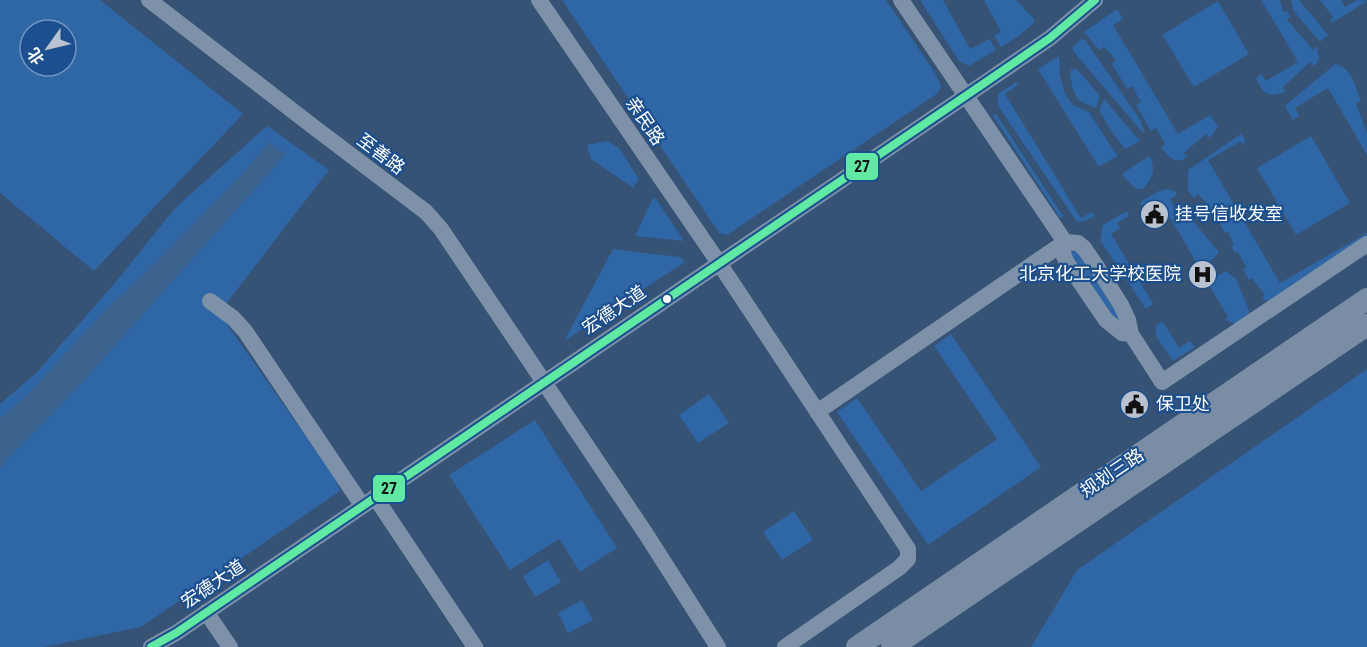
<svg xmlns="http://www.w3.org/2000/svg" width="1367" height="647" viewBox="0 0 1367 647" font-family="'Roboto Condensed','Noto Sans SC',sans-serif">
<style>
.green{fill:#2f66a5;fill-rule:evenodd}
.water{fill:#3b618d}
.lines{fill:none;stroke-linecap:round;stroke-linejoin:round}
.street{stroke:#7d92a8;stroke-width:16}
.secondary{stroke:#798da4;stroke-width:22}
.bus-1-casing{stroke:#1b4f8f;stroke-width:12}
.bus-1{stroke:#60e9a3;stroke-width:8}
.bus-dot{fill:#fff;stroke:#1b4f8f;stroke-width:2}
.labels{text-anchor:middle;stroke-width:4.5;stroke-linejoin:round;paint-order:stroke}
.street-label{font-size:18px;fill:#fff;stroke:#1b4f8f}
.poi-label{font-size:18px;fill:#fff;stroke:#1b4f8f;text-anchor:start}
.line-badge{stroke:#1b4f8f;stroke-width:2}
.pale-badge-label{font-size:16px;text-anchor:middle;font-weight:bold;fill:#111}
</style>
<rect width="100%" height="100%" fill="#365274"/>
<path class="green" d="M0,0H100L243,114L94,271L0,193ZM30,30H66V66H30Z
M562,0H886L935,73L941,86L938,93L727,235L719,233Z
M920,0H943L970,49L989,39L996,50L969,66L959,61Z
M984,0H1016L1034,19V23L1017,37L1001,47L994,36L1001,32Z
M1261,0H1280L1283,12L1288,11V14L1291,16L1287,20L1313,50L1317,46L1319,59L1314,66L1310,62L1282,88L1286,92C1266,97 1266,96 1256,79L1261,74L1266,81L1298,62Z
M1291,0H1299L1328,35L1320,42L1293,10Z
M1320,0H1341L1345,7L1357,0L1367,1L1332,23L1330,20L1333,17Z
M1218,1L1249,54L1194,87L1162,35Z
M1117,9L1123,19L1113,25L1178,134L1210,115L1218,126L1210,138L1206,134L1184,153L1187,157C1176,166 1167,156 1161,147L1165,144L1156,128L1151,131L1136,105L1141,102L1132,86L1127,89L1112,64L1116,60L1104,47L1099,50L1084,32Z
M1081,39L1085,40L1139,118L1144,130L1143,133L1073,51V46Z
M1059,56L1060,75L1065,94L1073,105L1089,112L1108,142L1118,156L1100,166L1097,164L1038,69Z
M1335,64C1352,67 1355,86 1361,101L1356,103L1367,134V155L1328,88L1295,108L1299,116L1293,120L1285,106Z
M1076,69L1079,71L1100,96L1096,108C1081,102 1075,101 1072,84C1071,78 1069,76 1071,70Z
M1016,82L1018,85L1005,94L1081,218L1092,212L1095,216L1085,221L1077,222L998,106V94Z
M1104,99L1140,141L1125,149L1112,132L1099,110Z
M996,114L1063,216L1060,218L993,116Z
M267,126L329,170L219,313L336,479L340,491L141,627L44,647H0V404L37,372L115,283L175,208Z
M1241,134L1245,139L1244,146L1241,141L1208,160L1280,283L1367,233V239L1274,301L1265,300L1262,298L1265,295L1252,278L1249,280L1243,269L1246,267L1238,252L1235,253L1231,246L1234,244L1228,232L1225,233L1220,224L1207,212L1211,208L1198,194L1194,198L1188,190V170Z
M1311,136L1350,203L1296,235L1257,168Z
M607,141L619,148L639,179L633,188L591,159L587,145Z
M1149,156C1157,168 1152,181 1142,189H1137L1133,186L1123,176V173Z
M1166,189L1175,191L1177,195L1170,199L1177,213L1185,209L1198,227L1219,252L1214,258L1199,267L1162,204L1152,209L1149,204L1143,208L1140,202L1159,191Z
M654,196L684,241L635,236Z
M1127,211L1129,216L1117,223L1120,228L1111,234L1153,304L1146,309L1100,240L1103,225Z
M613,249L680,257L685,262L564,341Z
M1075,251L1078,252L1121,320L1117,322L1070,255L1072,252Z
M1226,271L1236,279L1249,310L1248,319L1239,325L1225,320L1228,317L1207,282Z
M1163,322L1179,348L1190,341L1195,347L1173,361L1156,336V325Z
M951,334L1041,467L928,545L837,412L857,398L921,491L997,439L934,346Z
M1367,369V647H1031L1077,570Z
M709,394L729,423L698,443L679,415Z
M535,420L617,548L580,572L559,539L510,570L449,475Z
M794,511L813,540L782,560L763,532Z
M548,560L561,582L535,597L523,576Z
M582,600L593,620L568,633L558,613Z"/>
<path class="water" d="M269,142L286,154L77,388L9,457L0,468V418L29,393L105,310L153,265L241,175Z"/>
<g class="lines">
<path class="street" d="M149,0L315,128L426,212L441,229L646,534L718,647
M539,0L719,263L908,549V559L899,568L785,647
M901,0L1065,242L1063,254L1067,263L1106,320L1122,333L1131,334
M210,301L233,318L245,331L362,505
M817,412L1065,242L1078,243L1084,248L1097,267L1121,305L1128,320L1131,334L1162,382L1367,244
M375,497L475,647
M206,612L230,647
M151,647L176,633L986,82L1050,38L1095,0"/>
<path class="secondary" d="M857,647L1367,299
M892,647L1367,325"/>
<defs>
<path id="bus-1" d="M151,647L176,633L986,82L1050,38L1095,0"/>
</defs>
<use href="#bus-1" class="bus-1-casing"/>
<use href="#bus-1" class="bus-1"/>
</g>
<defs>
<symbol id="civic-disc" viewBox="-11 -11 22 22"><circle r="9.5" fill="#b9c2ce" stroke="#1b4f8f"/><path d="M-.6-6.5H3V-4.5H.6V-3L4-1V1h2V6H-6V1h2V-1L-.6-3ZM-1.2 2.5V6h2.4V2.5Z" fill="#111"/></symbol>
<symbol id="hospital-disc" viewBox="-11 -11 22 22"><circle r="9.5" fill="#b9c2ce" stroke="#1b4f8f"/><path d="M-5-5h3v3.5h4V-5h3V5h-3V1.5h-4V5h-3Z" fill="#111"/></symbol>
</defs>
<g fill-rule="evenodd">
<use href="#civic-disc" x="1138" y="198" width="33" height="33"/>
<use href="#hospital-disc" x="1186" y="258" width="33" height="33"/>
<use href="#civic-disc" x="1118" y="388" width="33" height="33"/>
</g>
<circle class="bus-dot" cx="667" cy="299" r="5"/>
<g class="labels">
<g class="street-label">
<text transform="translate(645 121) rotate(56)" y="6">亲民路</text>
<text transform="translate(381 154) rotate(37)" y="6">至善路</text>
<text transform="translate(614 310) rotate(-34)" y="6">宏德大道</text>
<text transform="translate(1112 473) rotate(-34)" y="6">规划三路</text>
<text transform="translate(213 584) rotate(-34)" y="6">宏德大道</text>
</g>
<g class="poi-label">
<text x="1175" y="220">挂号信收发室</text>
<text x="1181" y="280" text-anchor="end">北京化工大学校医院</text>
<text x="1156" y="410">保卫处</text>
</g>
</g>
<g class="line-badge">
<rect x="845" y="152" width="34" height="29" rx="6" fill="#60e9a3"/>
<rect x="372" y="474" width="34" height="29" rx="6" fill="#60e9a3"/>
</g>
<g class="pale-badge-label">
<text x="862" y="172">27</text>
<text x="389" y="494">27</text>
</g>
<g transform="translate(48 48) rotate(236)"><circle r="28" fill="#1b4f8f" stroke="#7695bc" stroke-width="1.5"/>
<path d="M0-4.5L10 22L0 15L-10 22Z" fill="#b9c2ce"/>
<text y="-9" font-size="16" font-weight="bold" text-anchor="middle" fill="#ffffff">北</text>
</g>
</svg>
